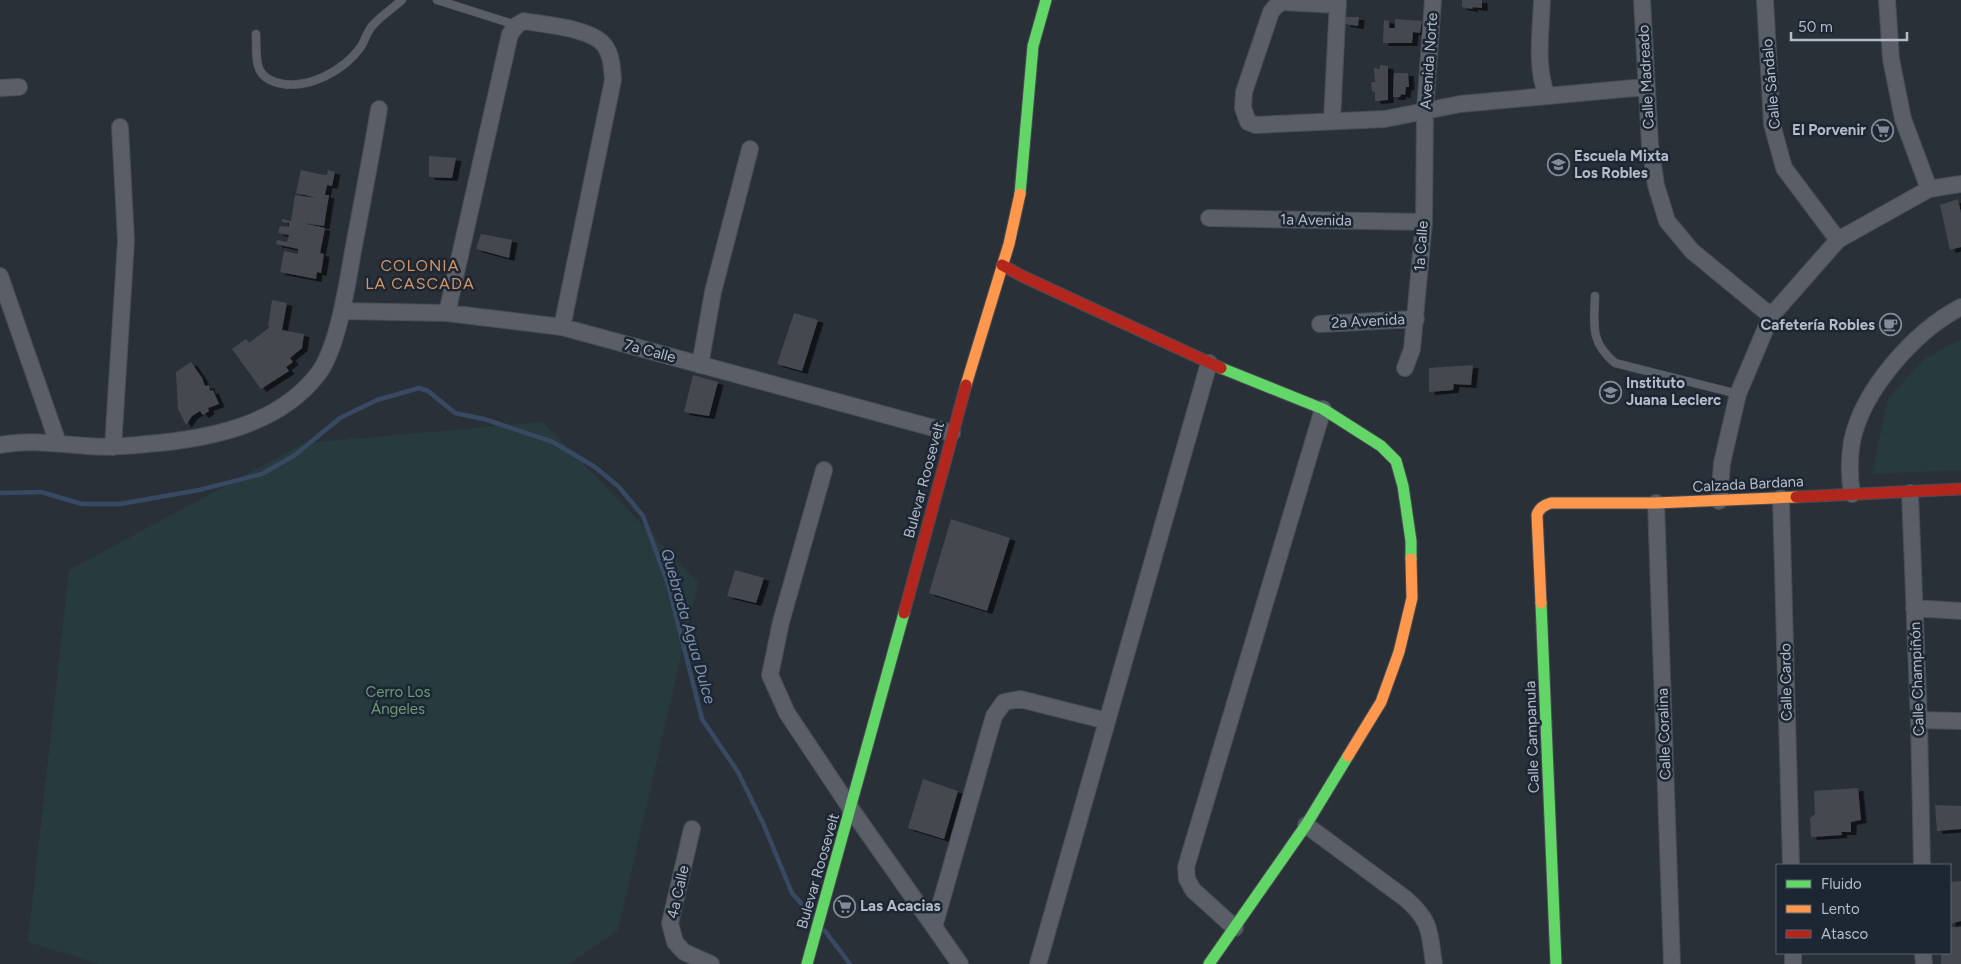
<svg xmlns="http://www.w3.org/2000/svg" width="1961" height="964" viewBox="0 0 1961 964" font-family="Figtree,sans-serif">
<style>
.green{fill:#273a3e}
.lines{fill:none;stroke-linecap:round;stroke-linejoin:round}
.stream{stroke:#384963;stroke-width:4.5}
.building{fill:#444950;filter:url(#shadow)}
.lane-casing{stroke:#484c53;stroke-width:9}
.street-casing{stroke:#484c53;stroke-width:18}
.fast-casing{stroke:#484c53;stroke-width:13}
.slow-casing{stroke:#484c53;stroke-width:13}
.jam-casing{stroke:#484c53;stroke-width:13}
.lane{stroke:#5a5e66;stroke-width:8}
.street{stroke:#5a5e66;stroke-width:16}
.fast{stroke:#63d668;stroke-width:11}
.slow{stroke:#ff974d;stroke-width:11}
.jam{stroke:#b3261e;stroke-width:11}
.labels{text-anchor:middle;stroke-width:5;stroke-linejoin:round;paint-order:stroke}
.street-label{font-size:15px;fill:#b4bcc9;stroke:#1d2633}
.poi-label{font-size:15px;font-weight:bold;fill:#b4bcc9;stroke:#1d2633;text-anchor:start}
.park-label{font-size:15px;fill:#6b9a76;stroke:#1d2633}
.neighbourhood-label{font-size:16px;letter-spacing:1px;fill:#d59563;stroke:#1d2633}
.water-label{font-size:16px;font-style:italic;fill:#7c92b1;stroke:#1d2633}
</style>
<defs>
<filter id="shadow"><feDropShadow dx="5.5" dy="3" stdDeviation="0" flood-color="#0009"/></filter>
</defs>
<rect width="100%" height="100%" fill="#2a3038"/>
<path class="green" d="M1961,339V470L1872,474L1888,398L1926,358Z
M543,422L698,582L618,930L569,964H100L28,942L69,570L305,443Z"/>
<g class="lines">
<path class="stream" d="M0,493L41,492L82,504H120L199,490L262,474L295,455L340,418L377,400L419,388L428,391L455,413L484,419L553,442L595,467L619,487L643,516L668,584L702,719L738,772L763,823L792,893L813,917
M825,931L850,964"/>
</g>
<path class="building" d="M1462,0H1482V8L1473,7L1472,9L1462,7Z
M1346,17H1359L1358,26L1345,24Z
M1395,19L1422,21L1420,33L1413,32L1412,43H1383L1384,20L1389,21V28H1395Z
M1380,65L1388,66V100L1375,101V92L1372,91L1371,82H1375L1374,68L1380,69Z
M1394,73H1408L1409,87H1406L1405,95L1401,94L1400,97H1393Z
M429,156L456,158L452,178L429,177Z
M301,170L324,175H327L328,170L335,172L332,186L327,185L325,195H329L324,226L303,223L325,228L320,253L324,254L321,273L317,272L316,279L280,272L284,251L298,254V249L276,244L277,240L287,242L289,235L278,233L280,226L289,227V223L282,222V219L291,221L295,195L317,198L296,193Z
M1958,199L1961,213V247L1950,250L1940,205Z
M481,234L512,240L509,258L476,249Z
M272,300L287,303L282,330L304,334L302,348L290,358L293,362L286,367L289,371L261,389L232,349L246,339L249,343L270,327H268Z
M794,313L818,320L802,371L777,364Z
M191,362L202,378L205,386L209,385L210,391L213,390L219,404L208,408L209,411L203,415L200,411L192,416L186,425L178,409L176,372Z
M1473,365L1471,385L1454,384L1453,390L1429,392V368Z
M693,375L718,382L709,416L684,412Z
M951,519L1010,538L987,611L929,593Z
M735,570L764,578L756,603L727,596Z
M923,779L958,791L944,839L908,828Z
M1858,788L1861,820L1851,822V832H1841L1842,835L1811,837L1810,818L1815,814L1814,791Z
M1935,805L1961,806V829L1937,831Z
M1961,881V921L1950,924V882Z
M1950,927H1961V964H1941V953H1950Z"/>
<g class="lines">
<defs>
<path id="lane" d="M437,0L516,25
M256,34C257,59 252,79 283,84C310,88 343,71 360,48C365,41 367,31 373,25C381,16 393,8 402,0
M1595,296C1594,326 1590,342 1615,363L1738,394"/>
<path id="street" d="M1542,0C1541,31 1535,67 1547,96
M1642,0L1650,145L1656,185L1667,221L1692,251L1771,316
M1765,0L1772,124L1784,168L1838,240
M1887,0L1891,59L1903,119L1929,189
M1338,5L1282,2L1276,6L1271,12L1244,92L1243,108L1248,122L1256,125L1385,119L1460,104L1645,87
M0,88L19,87
M1332,120L1338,0
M1209,218L1424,222
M0,276L58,443
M342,311L447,313L562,327L952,433
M447,313L510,34L517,25L524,21C546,25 592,28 605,46C612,56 612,69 613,80L562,327
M1320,324L1416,319
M700,365L713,292L750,149
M1405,368L1412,349L1424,222L1425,111L1433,0
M0,445C29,439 57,444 87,446C107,448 127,446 147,444C208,439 278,426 318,374C338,348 347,285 353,251C362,204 371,157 379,109
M113,447L126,241L120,127
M824,470L781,622L770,675L787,713L851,809L960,964
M1910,493L1919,720L1922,865
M1852,494C1849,476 1849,459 1852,441C1863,389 1915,331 1961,307
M1781,498L1791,865
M1719,501L1722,463L1738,394L1771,316L1838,240L1929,189L1961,184
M1656,503L1672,964
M1914,608L1961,611
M1919,720L1961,721
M1306,825L1406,899C1432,922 1429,932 1434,964
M692,829L670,923L675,942L684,952L711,964
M934,927L994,716L1004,702L1020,699L1107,721
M1235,928L1193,890L1187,879L1186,867L1323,409
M1793,953V964
M1923,953L1924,964
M1038,964L1209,363"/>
<path id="fast" d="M1020,194L1033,46L1046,0
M1221,368L1323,409L1381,446L1396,461L1403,486L1411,541V559
M1541,603L1556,964
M807,964L904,613
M1209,964L1306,825L1348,756"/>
<path id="slow" d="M966,385L1009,244L1020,194
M1541,603L1537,515C1539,508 1544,505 1551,503H1656L1796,497
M1348,756L1381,702L1399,652L1412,598L1411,559"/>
<path id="jam" d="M1002,265L1024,277L1221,368
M1796,497L1961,489
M904,613L966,385"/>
</defs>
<use href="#lane" class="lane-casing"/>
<use href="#street" class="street-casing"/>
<use href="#fast" class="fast-casing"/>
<use href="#slow" class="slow-casing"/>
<use href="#jam" class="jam-casing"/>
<use href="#lane" class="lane"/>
<use href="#street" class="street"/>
<use href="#fast" class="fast"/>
<use href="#slow" class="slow"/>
<use href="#jam" class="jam"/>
</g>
<defs>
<symbol id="supermarket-ring" viewBox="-11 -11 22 22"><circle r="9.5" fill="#1d2633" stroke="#848b96" stroke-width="1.5"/><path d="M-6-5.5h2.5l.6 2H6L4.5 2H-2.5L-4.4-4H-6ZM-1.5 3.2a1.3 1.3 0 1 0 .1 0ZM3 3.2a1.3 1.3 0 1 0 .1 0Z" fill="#848b96"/></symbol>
<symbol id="school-ring" viewBox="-11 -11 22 22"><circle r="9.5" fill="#1d2633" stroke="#848b96" stroke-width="1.5"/><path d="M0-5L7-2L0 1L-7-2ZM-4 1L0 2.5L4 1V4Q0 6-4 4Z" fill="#848b96"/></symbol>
<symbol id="cafe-ring" viewBox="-11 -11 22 22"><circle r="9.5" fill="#1d2633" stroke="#848b96" stroke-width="1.5"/><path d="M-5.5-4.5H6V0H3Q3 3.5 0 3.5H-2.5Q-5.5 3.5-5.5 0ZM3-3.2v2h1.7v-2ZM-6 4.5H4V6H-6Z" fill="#848b96"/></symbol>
</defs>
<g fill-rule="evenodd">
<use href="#supermarket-ring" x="1870" y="118" width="25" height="25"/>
<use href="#school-ring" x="1546" y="152" width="25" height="25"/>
<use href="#cafe-ring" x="1878" y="312" width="25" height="25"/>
<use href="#school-ring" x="1598" y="380" width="25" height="25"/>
<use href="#supermarket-ring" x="832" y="894" width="25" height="25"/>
</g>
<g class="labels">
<g class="street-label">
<text transform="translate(1429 61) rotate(-86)" y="5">Avenida Norte</text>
<text transform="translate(1646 77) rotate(-93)" y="5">Calle Madreado</text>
<text transform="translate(1771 84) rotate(-95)" y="5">Calle Sándalo</text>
<text transform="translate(1316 220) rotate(1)" y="5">1a Avenida</text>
<text transform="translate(1421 246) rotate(-86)" y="5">1a Calle</text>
<text transform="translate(1368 321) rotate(-3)" y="5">2a Avenida</text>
<text transform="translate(650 351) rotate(15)" y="5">7a Calle</text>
<text transform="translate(924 480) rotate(-75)" y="5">Bulevar Roosevelt</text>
<text transform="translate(1748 484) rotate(-3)" y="5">Calzada Bardana</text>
<text transform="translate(1917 679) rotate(-92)" y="5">Calle Champiñón</text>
<text transform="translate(1786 682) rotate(-91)" y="5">Calle Cardo</text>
<text transform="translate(1664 734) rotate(-92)" y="5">Calle Coralina</text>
<text transform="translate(1532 737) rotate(-92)" y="5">Calle Campanula</text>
<text transform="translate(818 871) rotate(-74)" y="5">Bulevar Roosevelt</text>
<text transform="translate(678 892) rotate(-77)" y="5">4a Calle</text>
</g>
<g class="poi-label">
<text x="1866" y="135" text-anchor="end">El Porvenir</text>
<text x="1574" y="161">Escuela Mixta<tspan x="1574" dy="17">Los Robles</tspan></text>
<text x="1875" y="330" text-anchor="end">Cafetería Robles</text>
<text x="1626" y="388">Instituto<tspan x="1626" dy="17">Juana Leclerc</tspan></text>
<text x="860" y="911">Las Acacias</text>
</g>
<g class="park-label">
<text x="398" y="697">Cerro Los<tspan x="398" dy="17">Ángeles</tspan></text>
</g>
<g class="neighbourhood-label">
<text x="420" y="271">COLONIA<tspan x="420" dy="18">LA CASCADA</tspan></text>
</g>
<g class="water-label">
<text transform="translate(689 626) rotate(74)" y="6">Quebrada Agua Dulce</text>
</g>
</g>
<rect x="1776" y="864" width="175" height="90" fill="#1d2633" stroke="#59626f"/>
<rect x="1786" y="880" width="25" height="8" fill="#63d668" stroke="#59626f"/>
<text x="1821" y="889" font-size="15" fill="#b4bcc9">Fluido</text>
<rect x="1786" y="905" width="25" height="8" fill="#ff974d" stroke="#59626f"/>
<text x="1821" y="914" font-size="15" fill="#b4bcc9">Lento</text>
<rect x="1786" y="930" width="25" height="8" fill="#b3261e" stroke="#59626f"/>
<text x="1821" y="939" font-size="15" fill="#b4bcc9">Atasco</text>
<path d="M1791 32v8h116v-8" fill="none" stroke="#b4bcc9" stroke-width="2.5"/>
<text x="1798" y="32" font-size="15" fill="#b4bcc9" stroke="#1d2633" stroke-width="4" paint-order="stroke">50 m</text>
</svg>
